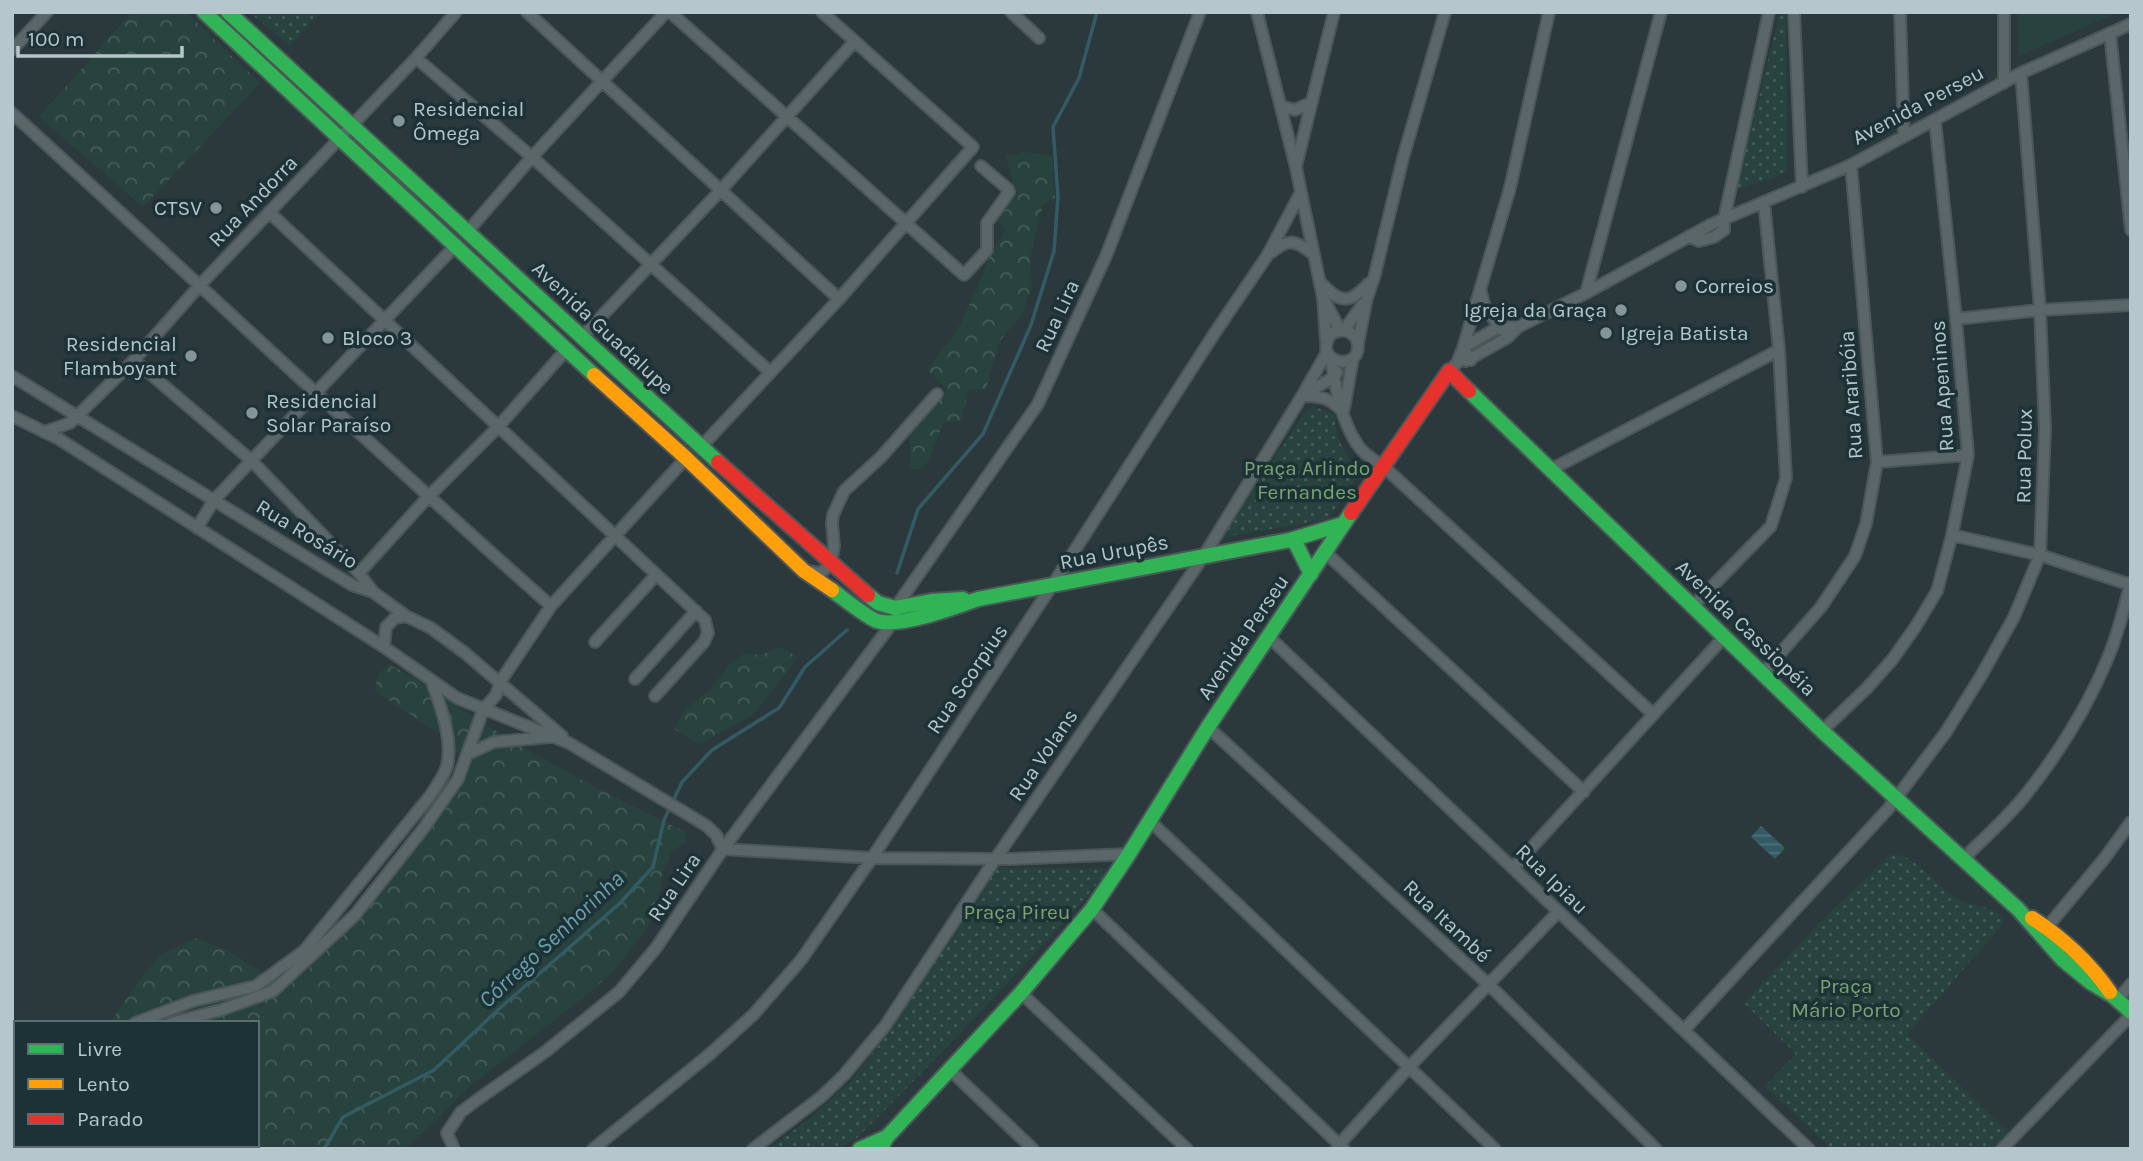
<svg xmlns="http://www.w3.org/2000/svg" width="2143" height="1161" viewBox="0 0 2143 1161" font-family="Karla,sans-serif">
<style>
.green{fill:url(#green-dots)}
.forest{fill:url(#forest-crowns)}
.pitch{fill:#28433d}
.water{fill:url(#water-rules)}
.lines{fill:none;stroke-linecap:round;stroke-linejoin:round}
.stream{stroke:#335b65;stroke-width:3.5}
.street-casing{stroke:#4b5659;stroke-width:14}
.fast-casing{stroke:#4b5659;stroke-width:18}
.slow-casing{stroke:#4b5659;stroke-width:18}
.jam-casing{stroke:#4b5659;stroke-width:18}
.street{stroke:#5b6669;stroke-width:10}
.fast{stroke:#30b455;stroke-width:14}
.slow{stroke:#ff9f0a;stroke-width:14}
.jam{stroke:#e5322d;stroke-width:14}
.poi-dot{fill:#85959a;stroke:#1d3237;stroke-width:2.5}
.labels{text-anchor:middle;stroke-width:7;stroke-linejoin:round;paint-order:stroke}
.street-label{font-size:21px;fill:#b5c7cc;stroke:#1d3237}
.poi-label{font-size:21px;fill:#b5c7cc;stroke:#1d3237;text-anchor:start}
.park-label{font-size:21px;fill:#79a471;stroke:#1d3237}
.water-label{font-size:23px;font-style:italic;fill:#6ca1ae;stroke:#1d3237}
</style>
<defs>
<pattern id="green-dots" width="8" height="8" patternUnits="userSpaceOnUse" patternTransform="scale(1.75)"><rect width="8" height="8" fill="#28433d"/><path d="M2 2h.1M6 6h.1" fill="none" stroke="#455d58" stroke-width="1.8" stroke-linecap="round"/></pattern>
<pattern id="forest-crowns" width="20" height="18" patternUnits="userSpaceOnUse" patternTransform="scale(1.75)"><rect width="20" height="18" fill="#28433d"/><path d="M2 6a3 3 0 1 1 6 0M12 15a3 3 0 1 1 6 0" fill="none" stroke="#455d58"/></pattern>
<pattern id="water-rules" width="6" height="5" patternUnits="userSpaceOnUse" patternTransform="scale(1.75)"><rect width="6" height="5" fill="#335b65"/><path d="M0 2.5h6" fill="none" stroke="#4e717a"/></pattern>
</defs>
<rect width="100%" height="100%" fill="#2b393c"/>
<path class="green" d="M249,12H321L290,46Z
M1780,12H1786L1787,173L1736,190Z
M1313,406L1334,415C1337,441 1344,454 1361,473L1328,519L1235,535L1220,540L1304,414Z
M1891,855C1897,855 1903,855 1907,858C1931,872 1946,900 1974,905C1987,908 2001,909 2004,923L1907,1034L2009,1133L1992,1149H1832L1765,1086L1796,1054L1744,1003L1826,916Z
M995,867L1110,869C1030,963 944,1050 857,1138L838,1149H769L809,1119L852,1080L891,1029Z"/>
<path class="forest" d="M132,12H186L260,83L143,207L39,117Z
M1024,152L1052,156L1055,198L1043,204L1030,259L1032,285L1023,313L999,342L986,389L969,390L961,421L943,423L930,458L922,469H910V435L947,389L927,370L958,329L979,284L989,255L1006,231L995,218L1014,186L1005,154L1015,156Z
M780,647L798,657L754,714L699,744L674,729L686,709L712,688L728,665L745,653L761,655Z
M389,664C429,685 465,712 503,735C561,770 622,802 684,831L686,842L672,851L662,873L657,909L647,928L614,970L594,989L470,1086L407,1149H12V1118L16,1117V1145H257V1023H110L134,987L160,955L196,938L232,953L264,974L297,978L309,969L436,804L456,773L460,757L446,738L375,691L377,677Z"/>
<path class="pitch" d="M2018,12H2119L2019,56Z"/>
<path class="water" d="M1761,826L1785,848L1775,859L1751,837Z"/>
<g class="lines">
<path class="stream" d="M897,573L918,509L983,434L1031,325L1054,251L1058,197L1053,127L1079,78L1097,12
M324,1149L343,1117L434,1070L500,1008L619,904L653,867L664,820L682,782L712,750L779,708L805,667L847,630"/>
<defs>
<path id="street" d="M527,12L839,299
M670,12L964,275L987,250V223L1009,192L1008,189L981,166
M1011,12L1039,38
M1257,12L1296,168L1323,298L1326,341
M1794,12L1802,187
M1900,12L1904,136
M2004,12V83
M2110,33L2131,230
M12,50L47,12
M416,58L532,157L770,372
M1281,106L1295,110L1312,102
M12,113C192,277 369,445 551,606
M1296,166L1334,12
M269,212L705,620L708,633L704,642L655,696
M468,231L532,157L666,12
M1689,236L1699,241L1714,237L1724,230V219L1769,12
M1272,252C1289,237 1296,241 1313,254
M1321,283C1340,303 1349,305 1369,283
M1481,292L1485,307L1502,330
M1586,293L1661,12
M1325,301L1340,330
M1956,319L2040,310L2131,305
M1344,330C1351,332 1358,337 1358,346C1358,374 1310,361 1332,333L1344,330L1363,304
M581,338L721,190L854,42
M1358,343L1367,298L1374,278L1403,158L1445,12
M1331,358C1335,386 1341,420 1357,444C1363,454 1374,460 1383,466L1653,714
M134,360L251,460L359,573L373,592
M1471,360L1463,348L1510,188L1549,12
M1466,361L1507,338L1518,327
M1449,371L1457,363L1463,348L1500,326L1518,327L1586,293L1712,224L1851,165L2021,73L2131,24
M12,376L319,565L352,585L373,592L406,616L431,628L465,653L562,736
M1305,394L1334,377L1337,372
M1305,396C1322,396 1331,399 1343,412
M1344,409L1353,358
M12,416L59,439L384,647L457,698L569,743L707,826L716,835L723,849
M44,432L70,423L134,360L201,284L416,58L456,12
M701,447L839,299L973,147L822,12
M1877,462L1968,455
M1552,469L1779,350
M197,528L214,500L455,246
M1952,535L2040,555L2131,585
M1326,553L1584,792
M807,571L821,573L831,564L834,546L832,524L833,515L844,491L881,457L937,394
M359,573L428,497L498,427L566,350
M1693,606L1771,526L1786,478L1779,350L1764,202
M895,608L1038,404L1106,256L1200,12
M1268,636L1809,1149
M595,642L656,575
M384,647L386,627L395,618L406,616
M1763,673L1821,607L1855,556L1866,524L1877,462L1851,165
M635,679L696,611
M1208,727L1489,985L1656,1149
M1822,731L1867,688L1892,660L1916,626L1937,591L1952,535L1968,455L1956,319L1935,120
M468,754L494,742L550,737
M1149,820L1495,1149
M723,849L872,858L1012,859L1129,854
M1962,860C1982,840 2005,820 2023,798C2057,756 2086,710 2107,660C2118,635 2124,608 2131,582
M1513,868L1725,636
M1092,909L1344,1149
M2043,932L2104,859L2131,822
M1021,993L1187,1149
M2117,1000L2131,984
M135,1023L193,1001L256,986L304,951L430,796C436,787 444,776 447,766C453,738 441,708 432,682
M171,1023L221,1010L273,991L355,915L423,829L458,779L483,710L496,695L500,682L551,606L686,458
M1684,1030L1888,809L1946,732L1981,676L2014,617L2040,555L2045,429L2040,310L2021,73
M949,1069L1033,1149
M12,1110L16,1105
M12,1134L16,1129
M1337,1147L1409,1067L1558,912
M454,1149L447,1133L461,1112L477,1100L545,1052L619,992L656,948L723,849L893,622
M593,1149L710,1054L754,1014L801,960L872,858L1053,584L1216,331L1267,256L1301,192
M753,1149L821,1097L844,1075L885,1026L996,858L1203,557L1302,396L1327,352
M2002,1149L2131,1015"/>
<path id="fast" d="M204,12L594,375
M228,12L718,462
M1469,391L1822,731L2018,909L2062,959L2090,982L2113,996L2131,1012
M1290,540L1296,544L1311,574
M832,590C843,598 866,617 877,621C899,628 956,607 978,599L1290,540L1343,524
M868,595L878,603L895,608L931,601L963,599
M860,1149L887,1137
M880,1149L887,1137L1021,993L1092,909L1129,854L1208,727L1351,513"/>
<path id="slow" d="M594,375L686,458L804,571L832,590
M2032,918C2063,938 2089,962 2110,992"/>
<path id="jam" d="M718,462L868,595
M1351,513L1449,371L1469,391"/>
</defs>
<use href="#street" class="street-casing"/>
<use href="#fast" class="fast-casing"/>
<use href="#slow" class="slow-casing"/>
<use href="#jam" class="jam-casing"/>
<use href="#street" class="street"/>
<use href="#fast" class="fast"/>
<use href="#slow" class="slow"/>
<use href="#jam" class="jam"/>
</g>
<g class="poi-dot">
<circle cx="399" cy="121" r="7"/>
<circle cx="216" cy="208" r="7"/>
<circle cx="1681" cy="286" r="7"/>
<circle cx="1621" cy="310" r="7"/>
<circle cx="1606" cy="333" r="7"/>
<circle cx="328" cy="338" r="7"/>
<circle cx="191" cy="356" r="7"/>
<circle cx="252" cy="413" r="7"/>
</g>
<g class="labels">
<g class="street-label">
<text transform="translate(1918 105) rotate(-28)" y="7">Avenida Perseu</text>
<text transform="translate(253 201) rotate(-46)" y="7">Rua Andorra</text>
<text transform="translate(1057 316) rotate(-65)" y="7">Rua Lira</text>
<text transform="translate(603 328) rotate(43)" y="7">Avenida Guadalupe</text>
<text transform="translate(1942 386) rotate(-94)" y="7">Rua Apeninos</text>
<text transform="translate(1851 395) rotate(-94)" y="7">Rua Araribóia</text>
<text transform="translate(2024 456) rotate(-89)" y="7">Rua Polux</text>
<text transform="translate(307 534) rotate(31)" y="7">Rua Rosário</text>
<text transform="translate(1114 552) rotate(-11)" y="7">Rua Urupês</text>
<text transform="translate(1746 628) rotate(44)" y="7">Avenida Cassiopéia</text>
<text transform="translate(1243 637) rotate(-56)" y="7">Avenida Perseu</text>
<text transform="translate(967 679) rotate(-56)" y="7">Rua Scorpius</text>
<text transform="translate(1043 755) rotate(-56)" y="7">Rua Volans</text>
<text transform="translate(1552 879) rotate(44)" y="7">Rua Ipiau</text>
<text transform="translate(674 887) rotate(-56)" y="7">Rua Lira</text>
<text transform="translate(1447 921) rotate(43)" y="7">Rua Itambé</text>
</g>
<g class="poi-label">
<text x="413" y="116">Residencial<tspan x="413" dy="24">Ômega</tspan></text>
<text x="202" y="215" text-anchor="end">CTSV</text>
<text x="1695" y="293">Correios</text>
<text x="1607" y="317" text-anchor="end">Igreja da Graça</text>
<text x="1620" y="340">Igreja Batista</text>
<text x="342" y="345">Bloco 3</text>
<text x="177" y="351" text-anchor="end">Residencial<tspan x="177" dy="24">Flamboyant</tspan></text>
<text x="266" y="408">Residencial<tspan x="266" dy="24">Solar Paraíso</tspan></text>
</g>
<g class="park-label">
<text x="1307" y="475">Praça Arlindo<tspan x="1307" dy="24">Fernandes</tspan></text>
<text x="1017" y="919">Praça Pireu</text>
<text x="1846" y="993">Praça<tspan x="1846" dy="24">Mário Porto</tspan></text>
</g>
<g class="water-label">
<text transform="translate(551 939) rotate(-43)" y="8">Córrego Senhorinha</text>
</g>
</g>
<rect width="2143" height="1161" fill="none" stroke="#b5c7cc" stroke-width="28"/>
<rect x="14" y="1021" width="245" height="126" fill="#1d3237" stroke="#5a6e73" stroke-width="2"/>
<rect x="28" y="1044" width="35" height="10" fill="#30b455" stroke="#5a6e73" stroke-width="2"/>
<text x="77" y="1056" font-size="21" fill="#b5c7cc">Livre</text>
<rect x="28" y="1079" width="35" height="10" fill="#ff9f0a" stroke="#5a6e73" stroke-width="2"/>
<text x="77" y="1091" font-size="21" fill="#b5c7cc">Lento</text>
<rect x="28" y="1114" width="35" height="10" fill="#e5322d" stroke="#5a6e73" stroke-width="2"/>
<text x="77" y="1126" font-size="21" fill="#b5c7cc">Parado</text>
<path d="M18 46v10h164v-10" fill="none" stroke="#b5c7cc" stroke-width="3.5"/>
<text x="28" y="46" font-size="21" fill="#b5c7cc" stroke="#1d3237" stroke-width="5" paint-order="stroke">100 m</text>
</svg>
